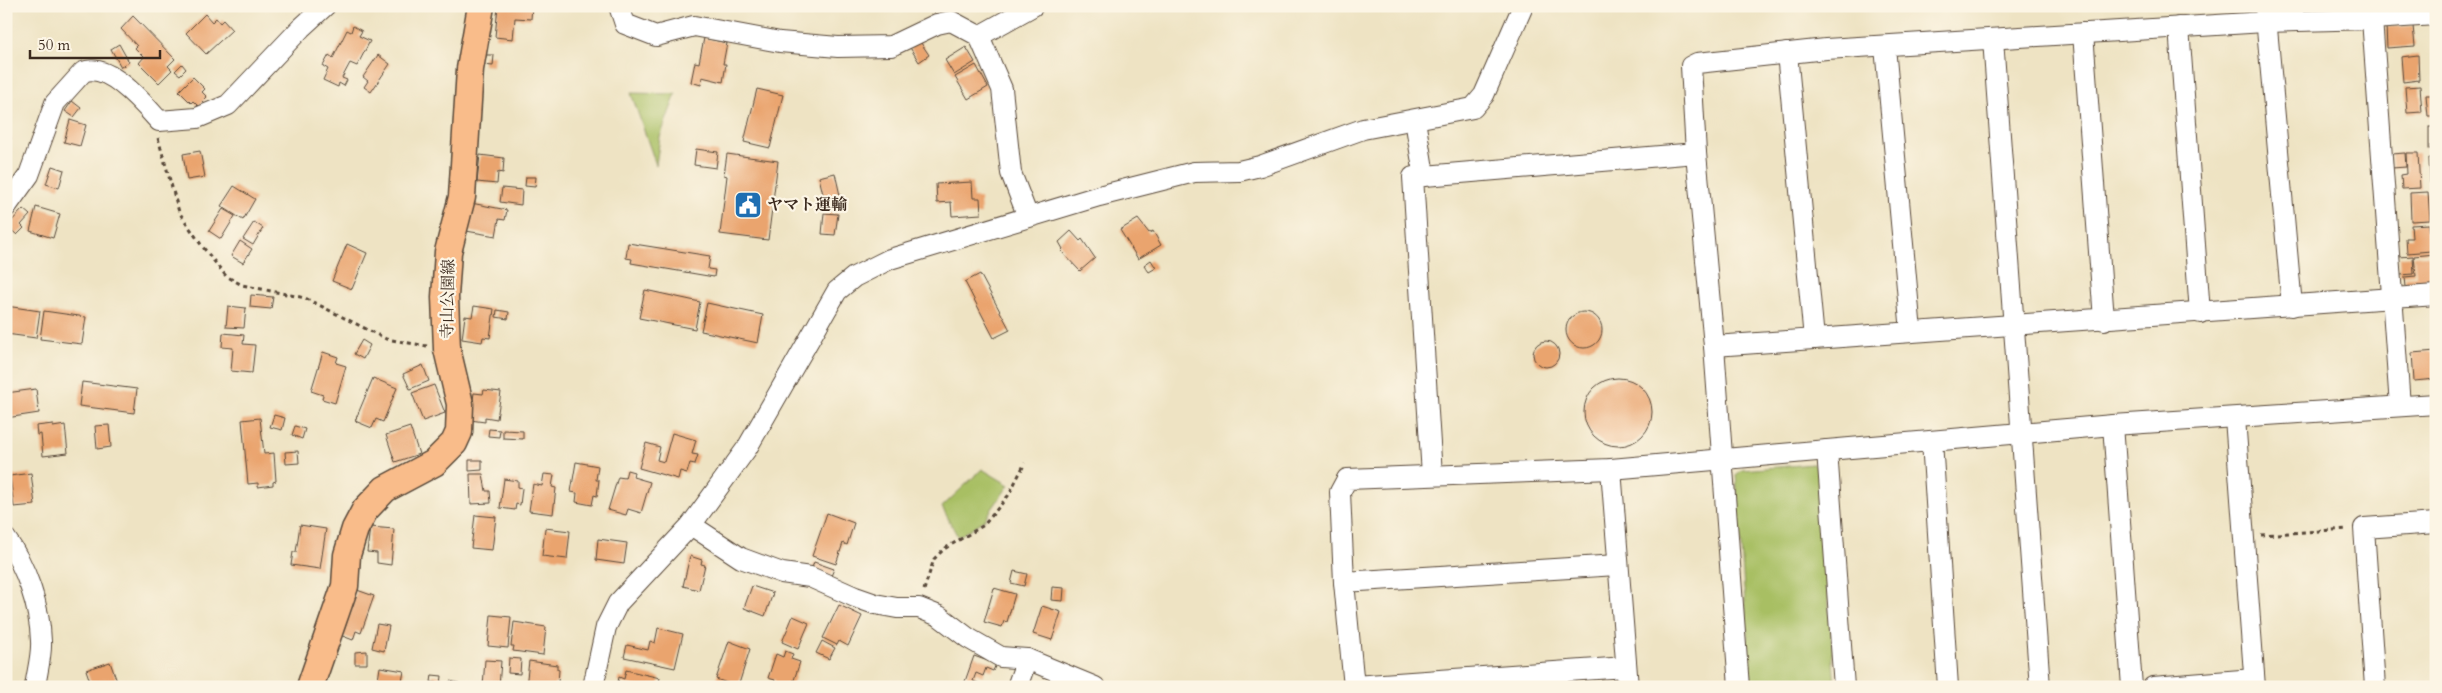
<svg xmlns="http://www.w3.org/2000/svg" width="2442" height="693" viewBox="0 0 2442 693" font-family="Cardo,'Noto Serif JP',serif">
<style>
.green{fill:#a8bf64;stroke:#727441}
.building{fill:#eaa46e}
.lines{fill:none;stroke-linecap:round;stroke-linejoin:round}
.minor-casing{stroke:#564637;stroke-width:22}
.major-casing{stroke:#564637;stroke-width:29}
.path{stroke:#564637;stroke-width:3;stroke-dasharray:4 4;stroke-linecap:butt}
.minor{stroke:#fff;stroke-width:20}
.major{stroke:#f9bc8a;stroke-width:26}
.labels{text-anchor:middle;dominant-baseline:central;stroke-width:4.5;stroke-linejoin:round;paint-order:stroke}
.poi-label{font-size:16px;font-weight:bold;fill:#3b2a1e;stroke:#fcf5e5;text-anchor:start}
.street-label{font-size:16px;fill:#3b2a1e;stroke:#fcf5e5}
</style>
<rect width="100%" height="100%" fill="#fcf5e5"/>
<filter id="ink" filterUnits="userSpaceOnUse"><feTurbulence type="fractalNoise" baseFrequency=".02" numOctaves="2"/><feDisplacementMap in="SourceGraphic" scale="10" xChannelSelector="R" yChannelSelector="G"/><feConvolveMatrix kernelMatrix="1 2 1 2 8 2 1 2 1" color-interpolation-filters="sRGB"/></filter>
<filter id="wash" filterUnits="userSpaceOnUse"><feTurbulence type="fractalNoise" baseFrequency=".0096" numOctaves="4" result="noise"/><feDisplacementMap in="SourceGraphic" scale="20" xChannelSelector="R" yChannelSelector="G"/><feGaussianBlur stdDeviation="1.12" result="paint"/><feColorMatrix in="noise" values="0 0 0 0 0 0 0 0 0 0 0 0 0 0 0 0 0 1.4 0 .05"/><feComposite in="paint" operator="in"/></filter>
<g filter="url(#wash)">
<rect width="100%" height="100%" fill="#eee3c3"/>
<g class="green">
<path d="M631 93 676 94 660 137 656 165Z"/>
<path d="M1813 464 1819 470 1835 687H1751L1736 475 1742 470Z"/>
<path d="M982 469 1009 485 984 520 958 537 942 507Z"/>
</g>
<g id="blocks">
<g class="building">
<path d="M498 6H532L531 19 515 18 513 39 495 37Z"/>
<path d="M205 14 212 22 216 18 220 23 223 20 232 30 206 54 186 33Z"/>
<path d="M133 16 175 59 168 66 172 70 159 83 139 63 144 57 135 48 137 46 121 29Z"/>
<path d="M353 26 362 31 359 36 370 41 357 66 350 63 342 78 347 80 344 86 339 83 338 87 323 80 328 69 323 66 329 55 333 58 347 30 351 32Z"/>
<path d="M2413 26 2415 46 2387 48 2386 27Z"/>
<path d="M704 38 727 43 723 64H726L723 82 702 77 701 85 691 82 695 62 699 63Z"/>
<path d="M919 40 929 55 919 62 909 46Z"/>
<path d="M119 44 129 62 121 67 111 49Z"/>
<path d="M966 47 975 62 954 75 945 60Z"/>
<path d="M378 55 390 64 371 92 364 87 368 81 363 77Z"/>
<path d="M484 55H494L493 66 483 65Z"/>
<path d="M2418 55 2419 80 2403 82 2401 57Z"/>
<path d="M182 64 186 69 180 75 175 71Z"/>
<path d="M976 65 988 87 968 99 955 77Z"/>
<path d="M193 77 205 89 202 92 207 97 198 106 193 101 191 103 179 91Z"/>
<path d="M2420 86 2422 112 2407 113 2405 87Z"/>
<path d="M757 89 783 95 770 148 744 142Z"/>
<path d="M2426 95H2436V116H2428Z"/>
<path d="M72 101 81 108 74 117 65 111Z"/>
<path d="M70 120 86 125 80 146 64 142Z"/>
<rect x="2429" y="127" width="7" height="22"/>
<path d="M6 135 11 138 6 147Z"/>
<path d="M696 149 718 152 716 168 694 165Z"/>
<path d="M200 151 205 177 187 180 183 154Z"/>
<path d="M2405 153 2406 167 2392 168 2391 154Z"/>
<path d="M2406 153H2418L2420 188 2402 189 2401 175 2407 174Z"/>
<path d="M727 154 778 161 768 240 720 234 727 176 724 175Z"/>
<path d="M480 155 504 158 503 173 498 172 497 184 477 182Z"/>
<path d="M2429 158H2436V182L2430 183Z"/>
<path d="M52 166 64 170 59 188 46 184Z"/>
<path d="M835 173 841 200 825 203 819 177Z"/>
<path d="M526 177H536L535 187 525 186Z"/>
<path d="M972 182 973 198H980L981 214 952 216 951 202 937 203 936 184Z"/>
<path d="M2433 185H2436V201H2434Z"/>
<path d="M234 186 255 199 243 220 221 206Z"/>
<path d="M502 188 522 190 521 205 500 202Z"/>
<path d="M2428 192 2430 220 2411 221 2410 193Z"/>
<path d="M471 203 507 210 505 220 499 219 496 236 466 231Z"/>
<path d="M36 207 60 214 53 238 30 231Z"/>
<path d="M23 209 30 215 21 225 24 228 17 235 7 226Z"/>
<path d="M223 209 235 216 221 239 209 231Z"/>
<path d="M824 213 838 214 835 235 822 234Z"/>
<path d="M1138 219 1149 233 1153 231 1161 245 1138 259 1120 230Z"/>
<path d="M254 222 263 228 253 245 243 239Z"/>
<path d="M2429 224 2431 251 2407 253 2406 238H2412L2411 225Z"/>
<path d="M1071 231 1080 241 1082 239 1095 258 1080 271 1061 251 1063 249 1059 242Z"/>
<path d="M240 241 252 249 243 263 231 256Z"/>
<path d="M628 243 710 256 708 269 715 270 714 277 631 263 632 259 626 258Z"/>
<path d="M347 244 367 253 352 289 332 281Z"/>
<path d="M2435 254 2436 285 2406 287 2405 277 2416 276 2414 256Z"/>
<path d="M2413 256 2414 274 2400 275 2399 257Z"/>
<path d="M1151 260 1156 268 1149 272 1144 265Z"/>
<path d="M980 274 1010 330 994 338 965 282Z"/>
<path d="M645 290 700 302 695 329 639 318Z"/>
<path d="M251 295 273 297 271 309 250 307Z"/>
<path d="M707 303 763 315 758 343 701 331Z"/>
<path d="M6 306 40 311 36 338 6 334Z"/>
<path d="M228 306 246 308 244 328 226 327Z"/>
<path d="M474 306 494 309 490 338 483 337 482 342 462 339 465 316 472 317Z"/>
<path d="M497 310 509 312 508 319 496 317Z"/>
<path d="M44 311 86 317 82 344 40 339Z"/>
<circle cx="1584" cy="330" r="18"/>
<path d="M223 333 244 335 243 344 255 345 252 373 231 371 233 348 222 347Z"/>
<path d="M362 340 370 345 363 359 354 354Z"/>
<circle cx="1546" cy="354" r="13"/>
<path d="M2436 351V379L2414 381 2412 353Z"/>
<path d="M323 352 338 357 336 363 346 366 335 403 322 399 323 395 311 391Z"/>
<path d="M423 365 429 381 410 389 403 374Z"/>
<path d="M373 378 397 388 383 422 376 419 372 428 355 421Z"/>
<circle cx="1618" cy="412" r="34"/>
<path d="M82 382 137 389 134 413 79 406Z"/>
<path d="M434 385 445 413 423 421 412 393Z"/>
<path d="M36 389 39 413 6 418V393Z"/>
<path d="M484 390 501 392 497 419 485 417V422L470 420 474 393 483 394Z"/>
<path d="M274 415 285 418 282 430 270 427Z"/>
<path d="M260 418 264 454 274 453 276 481 273 482V485L258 487V483L248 484 242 420Z"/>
<path d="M53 424V427L65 425 68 453 43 456 41 434 37 435 36 426Z"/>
<path d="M109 425 111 447 97 449 95 426Z"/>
<path d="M295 426 305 429 302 439 292 435Z"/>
<path d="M410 427 419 454 395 462 386 435Z"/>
<path d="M489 429 500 430 499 437 488 436Z"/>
<path d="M503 430 523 431V439L503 438Z"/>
<path d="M672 433 696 440 692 454 698 455 695 464 690 463 687 473 680 471 678 479 639 468 646 443 660 447 657 460 664 462Z"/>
<path d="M298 451 299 463 286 464 285 452Z"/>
<path d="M469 460H482V470L469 471Z"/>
<path d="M576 462 598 466 596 480H599L597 496 594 495 592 505 576 502 577 493 571 492Z"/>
<path d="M627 470 634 472 633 477 650 482 641 513 628 509 626 515 608 510 618 477 625 478Z"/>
<path d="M31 473 35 505 14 507 10 476Z"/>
<path d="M470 474H483L486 491H490L491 503 471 504Z"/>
<path d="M544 474 554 475 552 487 556 488 553 514 529 511 533 484 542 486Z"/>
<path d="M504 479 518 481V487L522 488 520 505 516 504 515 510 500 508Z"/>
<path d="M827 513 854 523 847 545 843 543 836 564 812 556Z"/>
<path d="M475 515 496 517 492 550 471 548Z"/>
<path d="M300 525 326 529 320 569 291 565 293 552H296Z"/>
<path d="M370 527 394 529 391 565 377 563V553L367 552Z"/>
<path d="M545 528 570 531 567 559 542 556Z"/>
<path d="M598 539 627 543 624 564 596 560Z"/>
<path d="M690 556 702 560 701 564 705 565 699 590 683 586Z"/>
<path d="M814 562 834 569 831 576 812 568Z"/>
<path d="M1014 571 1027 574 1024 586 1011 583Z"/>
<path d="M752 586 773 593 765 616 744 608Z"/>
<path d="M1052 587 1064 588 1063 601 1051 600Z"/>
<path d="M994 588 1015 594 1007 622 1004 621 1002 627 984 622Z"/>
<path d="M357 590 374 596 361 633 356 631 353 640 340 635Z"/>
<path d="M839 605 862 616 848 646 839 641 837 645 823 638Z"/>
<path d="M1042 606 1061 612 1052 640 1033 634Z"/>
<path d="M491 615 511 617 508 648 488 646Z"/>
<path d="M793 616 809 623 798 649 782 642Z"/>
<path d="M514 622 546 627 543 655 513 651 514 646H511Z"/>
<path d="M377 624 389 626 384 651 372 648Z"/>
<path d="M658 628 683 634 675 668 624 657 627 645 648 650 650 641 655 643Z"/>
<path d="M729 641 750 649 738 687 716 679Z"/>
<path d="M822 641 835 648 829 659 816 653Z"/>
<path d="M367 651V664H355V652Z"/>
<path d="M785 651 793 654 791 659 800 662 792 686 785 684 784 687H773L775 680 768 678 776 654 783 657Z"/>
<path d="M974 656 996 664 993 671 986 668 983 676 976 673 973 681 988 687H963Z"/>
<path d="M509 658 521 659 520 674 508 673Z"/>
<path d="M485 660 501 661 499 687 483 686Z"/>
<path d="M529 661 557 665V669L559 670 558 683H555L554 687H526Z"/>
<path d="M110 662 119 687H92L86 670Z"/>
<path d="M380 667 404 671 401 687H377Z"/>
<path d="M626 670 660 678 658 687H638L618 682 619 677 624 679Z"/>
<path d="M432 675 442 676 441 684 431 682Z"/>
<path d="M450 681 459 683 458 687H448Z"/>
</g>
</g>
</g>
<g filter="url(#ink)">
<use href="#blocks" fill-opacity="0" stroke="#564637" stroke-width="1"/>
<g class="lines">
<g class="minor-casing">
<g id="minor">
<path d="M619 6 625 24 656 36 694 26 780 42 838 47 891 46 937 24 951 21 979 36 1033 6"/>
<path d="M2265 6 2292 306"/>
<path d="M2372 19 2400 406"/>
<path d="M2179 27 2200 313"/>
<path d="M2083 33 2104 320"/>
<path d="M979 36 1002 89 1011 173 1028 217"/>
<path d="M1993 39 2040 687"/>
<path d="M1885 47 1911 332"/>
<path d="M1787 53 1814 339"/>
<path d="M1415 120 1424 175"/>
<path d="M6 207 29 175 55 103 83 72C108 61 144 104 159 121L197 118 228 105 301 28 325 6"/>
<path d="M1714 346 2436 295"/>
<path d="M2235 418 2255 687"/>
<path d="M2113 425 2132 687"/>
<path d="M1932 441 1948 687"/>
<path d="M1827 450 1844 687"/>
<path d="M1611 469 1628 687"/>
<path d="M1432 475 1413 177 1696 153"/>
<path d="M691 525 741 558 782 573 810 577 855 597 875 604 897 608H919L939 616 968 638 1001 657 1027 659 1095 687"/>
<path d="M6 539C26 566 40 607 41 641 42 655 37 672 35 687"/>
<path d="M1344 582 1617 565"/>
<path d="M1354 686 1626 667"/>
<path d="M593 687 606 627 618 603 691 525 747 448 837 291 854 277 890 259 1099 196 1194 172 1239 171 1260 166 1363 129 1473 108 1484 95 1523 6"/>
<path d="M1017 687 1027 659"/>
<path d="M1354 687 1344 582 1340 492 1347 479 1611 469 2113 425 2436 404"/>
<path d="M1739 687 1714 346 1696 153 1691 66 1697 63 1826 49 2265 22 2372 19 2436 15"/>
<path d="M2153 687 2254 679"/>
<path d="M2375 687 2364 528 2436 523"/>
</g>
</g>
<g class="major-casing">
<path id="major" d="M310 687 345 586 347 555 355 529 365 510 385 489 434 463 454 443 459 432 460 404 447 349 445 297 448 252 462 197 470 69 481 6"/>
</g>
<g class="path">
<path d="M158 138 179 212 202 246 226 276 242 285 305 298 386 339 427 346"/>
<path d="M2261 535 2348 529"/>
<path d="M924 590 934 559 944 549 984 525 1008 496 1025 463"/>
</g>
<use href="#minor" class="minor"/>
<use href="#major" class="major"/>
</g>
</g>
<defs>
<g id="civic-square" transform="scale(1.4375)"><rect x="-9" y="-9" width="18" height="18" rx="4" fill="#1f6fb2" stroke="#fcf5e5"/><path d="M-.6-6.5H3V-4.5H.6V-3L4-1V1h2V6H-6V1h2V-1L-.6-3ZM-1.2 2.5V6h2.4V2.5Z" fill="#fff"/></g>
</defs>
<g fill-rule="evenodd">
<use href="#civic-square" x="748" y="205"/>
</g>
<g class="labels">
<g class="poi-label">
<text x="767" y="205">ヤマト運輸</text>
</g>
<g class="street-label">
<text transform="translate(448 299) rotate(-89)">寺山公園線</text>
</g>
</g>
<rect width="2442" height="693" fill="none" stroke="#fcf5e5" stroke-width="25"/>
<path d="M30 50v8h130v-8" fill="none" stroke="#3b2a1e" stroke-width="2.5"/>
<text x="38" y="50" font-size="15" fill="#3b2a1e" stroke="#fcf5e5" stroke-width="4" paint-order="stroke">50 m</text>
</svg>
